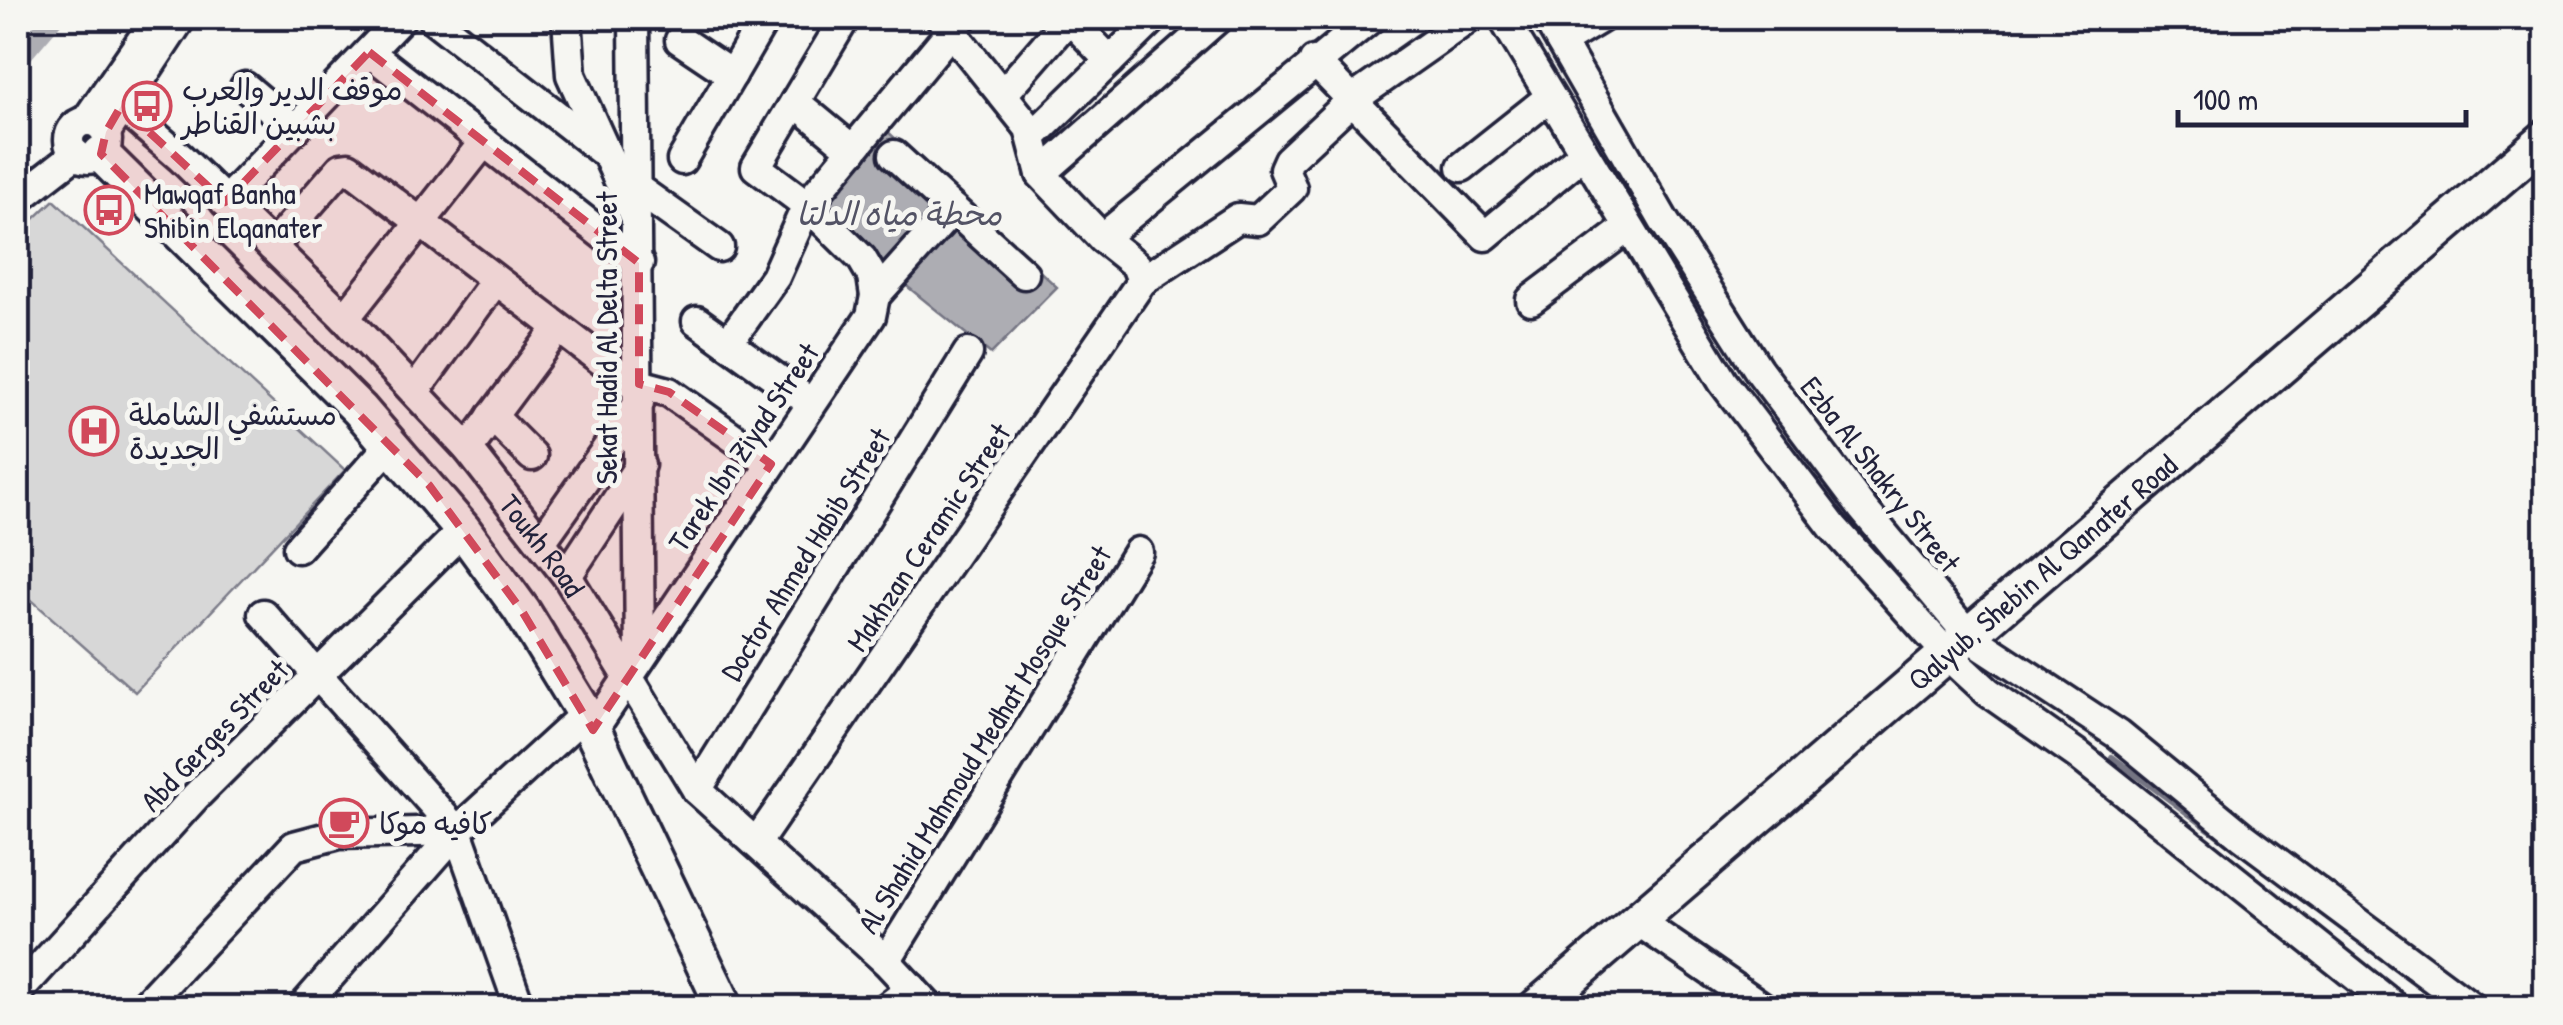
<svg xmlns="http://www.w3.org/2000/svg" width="2563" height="1025" viewBox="0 0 2563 1025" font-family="'Patrick Hand','Playpen Sans Arabic',sans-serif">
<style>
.green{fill:#d7d7d7;stroke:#7c7c89;stroke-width:2.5}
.water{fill:#adadb3;stroke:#757583;stroke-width:2.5}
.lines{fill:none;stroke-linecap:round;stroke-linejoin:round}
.stream{stroke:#757583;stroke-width:6}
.canal{stroke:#adadb3;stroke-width:20}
.minor-casing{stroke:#22223b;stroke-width:35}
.major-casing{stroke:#22223b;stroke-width:42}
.minor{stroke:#f6f6f2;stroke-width:28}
.major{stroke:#f6f6f2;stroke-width:35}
.marked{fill:#d1495b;fill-opacity:0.2;stroke:#d1495b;stroke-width:8;stroke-dasharray:20 12;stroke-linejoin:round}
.labels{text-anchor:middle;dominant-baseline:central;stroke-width:10;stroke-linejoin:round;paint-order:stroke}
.poi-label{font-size:30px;fill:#22223b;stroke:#f6f6f2;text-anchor:start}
.street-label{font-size:30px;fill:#22223b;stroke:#f6f6f2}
.water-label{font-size:32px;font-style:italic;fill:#535365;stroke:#f6f6f2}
</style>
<rect width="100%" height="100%" fill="#f6f6f2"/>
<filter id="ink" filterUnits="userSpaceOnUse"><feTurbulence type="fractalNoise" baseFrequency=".01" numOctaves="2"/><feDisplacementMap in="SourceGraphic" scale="20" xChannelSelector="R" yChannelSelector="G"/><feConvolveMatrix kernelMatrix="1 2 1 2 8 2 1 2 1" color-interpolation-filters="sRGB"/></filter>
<g filter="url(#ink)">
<path class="green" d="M54 200 345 470 135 692 18 588V234Z"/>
<path class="water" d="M886 130 1057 287 991 354 815 212Z"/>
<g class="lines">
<path class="stream" d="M2112 757 2352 935"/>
<path class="canal" d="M18 59 53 18"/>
<g class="minor-casing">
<g id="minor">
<path d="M432 18 601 150"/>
<path d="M567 18 571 75 634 214"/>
<path d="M634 18 640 659"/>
<path d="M1069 18 1110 61"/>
<path d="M1503 18 1723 382 1833 527 1949 656 1988 692 2078 755 2396 1008"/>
<path d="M1547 18 1664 221 1758 369 1863 509 1970 637 2119 735 2242 836 2473 1008"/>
<path d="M680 40 732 75"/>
<path d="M1561 42 1601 18"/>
<path d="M369 52 639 263"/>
<path d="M1314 61 1485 236 1583 154"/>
<path d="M245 87 295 129"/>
<path d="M1003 94 1069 18"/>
<path d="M795 102 853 150"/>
<path id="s1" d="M121 106 181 158 345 318 468 449 567 576 697 790 886 961 930 1008"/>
<path d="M86 121 157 18"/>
<circle cx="88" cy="140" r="19"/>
<path d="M106 132 181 18"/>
<path d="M1033 136 1154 18"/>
<path d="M894 155 1024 274"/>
<path d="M682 160 765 18"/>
<path d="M1462 167 1550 97"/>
<path d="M1041 174 1218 18"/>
<path d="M639 190 719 247"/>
<path d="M18 199 76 154"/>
<path d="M225 202 401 18"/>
<path d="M1102 238 1371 18"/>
<path d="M272 247 341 168 348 167 639 389"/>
<path d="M1142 281 1238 218 1258 220 1292 188 1284 169 1288 160 1352 100 1469 18"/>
<path d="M875 296 953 209"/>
<path d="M1531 300 1627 228"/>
<path d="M345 318 484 142"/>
<path d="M697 321 811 403"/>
<path d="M728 343 775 277 807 205 961 19"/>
<path d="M639 384 669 392 771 464"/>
<path d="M415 391 495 281"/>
<path d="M492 416 532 456"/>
<path d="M468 449 558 328"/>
<path d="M541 542 639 403"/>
<path d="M298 548 391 444"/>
<path d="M567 576 640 465"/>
<path d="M263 614 457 831 520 1008"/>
<path d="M593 730 871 316 875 296 872 276 862 259 807 205 756 167 845 18"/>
<path d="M697 790 968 353"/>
<path d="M757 842 1142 281 1136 265 1102 238 1041 174 1029 128 941 18"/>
<path d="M1638 921 1764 1008"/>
<path d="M886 961 1138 552"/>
<path d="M18 992 195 797 463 530"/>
<path d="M142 1008 294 846 339 834 457 831"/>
<path d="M302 1008 457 831 585 714"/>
<path d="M886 1008 912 988"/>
</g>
</g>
<g class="major-casing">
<g id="major">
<path d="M101 154 360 410 463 530 522 611 585 714 725 1008"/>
<path id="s2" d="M1536 1008 2546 138"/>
</g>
</g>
<use href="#minor" class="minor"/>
<use href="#major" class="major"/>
</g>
</g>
<path class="marked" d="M369 52 639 263V384L669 392 771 464 593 730 522 611 429 485 101 154 106 132 121 106 225 202Z"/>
<defs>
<g id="bus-ring" transform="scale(2.5)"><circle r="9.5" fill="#f6f6f2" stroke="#d1495b" stroke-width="1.5"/><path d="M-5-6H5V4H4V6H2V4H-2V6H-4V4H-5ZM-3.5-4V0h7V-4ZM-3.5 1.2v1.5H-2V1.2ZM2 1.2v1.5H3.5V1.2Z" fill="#d1495b"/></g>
<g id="hospital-ring" transform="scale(2.5)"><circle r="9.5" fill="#f6f6f2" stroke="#d1495b" stroke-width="1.5"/><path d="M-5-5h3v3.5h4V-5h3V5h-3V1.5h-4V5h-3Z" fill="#d1495b"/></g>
<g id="cafe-ring" transform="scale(2.5)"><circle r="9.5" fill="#f6f6f2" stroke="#d1495b" stroke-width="1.5"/><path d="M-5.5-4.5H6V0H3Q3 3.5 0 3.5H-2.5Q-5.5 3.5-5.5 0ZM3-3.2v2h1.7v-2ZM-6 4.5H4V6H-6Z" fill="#d1495b"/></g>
</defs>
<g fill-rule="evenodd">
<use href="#bus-ring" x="147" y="106"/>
<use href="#bus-ring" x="109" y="210"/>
<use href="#hospital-ring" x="94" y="431"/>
<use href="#cafe-ring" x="344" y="823"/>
</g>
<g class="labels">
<g class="poi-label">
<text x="182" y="89">موقف الدير والعرب<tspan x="182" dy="34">بشبين القناطر</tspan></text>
<text x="144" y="193">Mawqaf Banha<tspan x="144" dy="34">Shibin Elqanater</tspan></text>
<text x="129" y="414">مستشفي الشاملة<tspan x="129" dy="34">الجديدة</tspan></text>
<text x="379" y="823">كافيه موكا</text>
</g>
<g class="street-label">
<text transform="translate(606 338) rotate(-90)">Sekat Hadid Al Delta Street</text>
<text transform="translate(743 447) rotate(-56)">Tarek Ibn Ziyad Street</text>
<text transform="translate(1881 474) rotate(52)">Ezba Al Shakry Street</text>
<text transform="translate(928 537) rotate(-56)">Makhzan Ceramic Street</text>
<text stroke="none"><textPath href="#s1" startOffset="610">Toukh Road</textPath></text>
<text transform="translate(805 554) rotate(-58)">Doctor Ahmed Habib Street</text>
<text stroke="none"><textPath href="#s2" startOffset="668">Qalyub, Shebin Al Qanater Road</textPath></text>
<text transform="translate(214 735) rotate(-46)">Abd Gerges Street</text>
<text transform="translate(984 739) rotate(-58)">Al Shahid Mahmoud Medhat Mosque Street</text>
</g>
<g class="water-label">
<text x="899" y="213">محطة مياه الدلتا</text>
</g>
</g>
<rect width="2563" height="1025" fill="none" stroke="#f6f6f2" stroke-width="60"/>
<rect x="30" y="30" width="2503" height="965" fill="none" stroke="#22223b" stroke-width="4" filter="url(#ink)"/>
<path d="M2178 110v15h288v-15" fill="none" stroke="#22223b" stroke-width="5"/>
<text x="2193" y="110" font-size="30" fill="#22223b" stroke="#f6f6f2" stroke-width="8" paint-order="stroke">100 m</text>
</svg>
